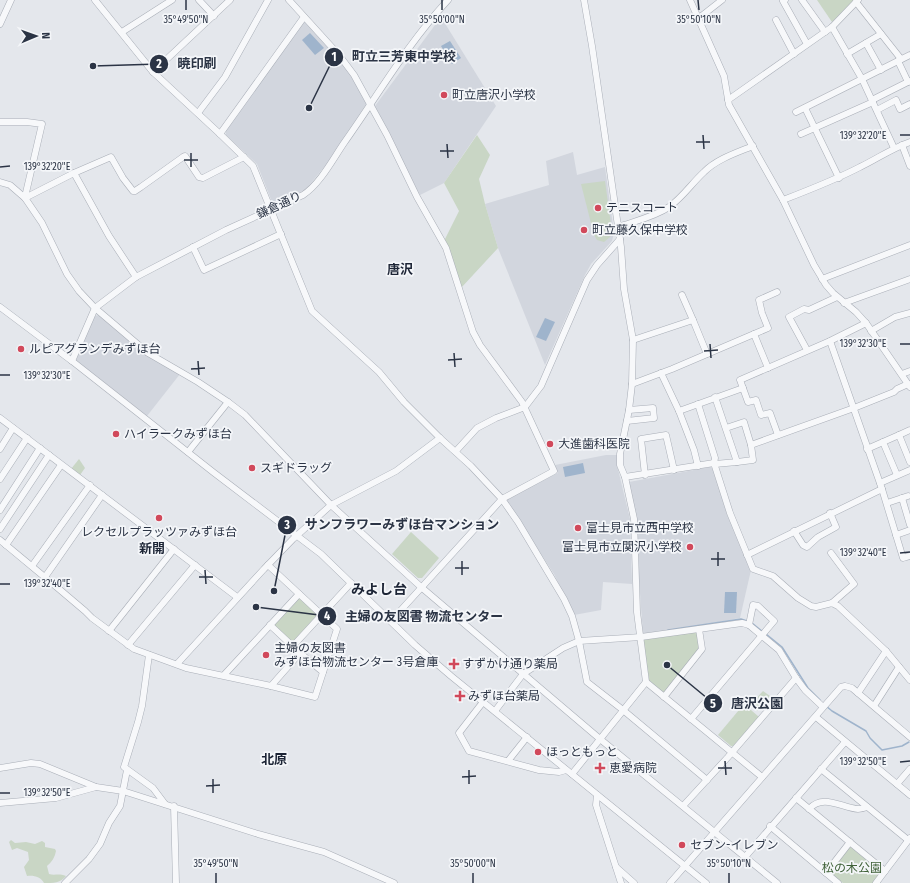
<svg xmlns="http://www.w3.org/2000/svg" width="910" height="883" viewBox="0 0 910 883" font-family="'Fira Sans Condensed','Noto Sans JP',sans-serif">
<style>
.built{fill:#d2d6de}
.green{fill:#c9d6c5}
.water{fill:#9fb4cc}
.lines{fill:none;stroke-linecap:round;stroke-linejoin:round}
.stream{stroke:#9fb4cc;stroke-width:1.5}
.minor-casing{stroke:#a9aeb7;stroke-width:7}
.minor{stroke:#f7f8fa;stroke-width:6}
.ticks{fill:none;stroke:#2b3445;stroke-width:1.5}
.poi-dot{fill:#d1495b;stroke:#f4f6f9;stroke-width:1.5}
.labels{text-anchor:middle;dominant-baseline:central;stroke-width:3.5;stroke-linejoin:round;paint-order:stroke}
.poi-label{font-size:12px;fill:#2b3445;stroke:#f4f6f9;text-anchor:start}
.street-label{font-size:12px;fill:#2b3445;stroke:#f4f6f9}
.park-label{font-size:12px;fill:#3f6138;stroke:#f4f6f9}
.neighbourhood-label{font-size:13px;font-weight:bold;fill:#1d2536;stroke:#f4f6f9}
.quarter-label{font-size:14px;font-weight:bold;fill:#1d2536;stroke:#f4f6f9}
.ticks-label{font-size:10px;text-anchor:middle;fill:#2b3445;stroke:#f4f6f9;stroke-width:3.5;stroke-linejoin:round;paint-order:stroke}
.leader{fill:none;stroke:#2b3445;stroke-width:1.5}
.callout-dot{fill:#2b3445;stroke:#f4f6f9;stroke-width:1.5}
.mark-label{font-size:12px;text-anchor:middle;font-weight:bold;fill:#fff}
.callout-label{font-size:13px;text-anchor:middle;font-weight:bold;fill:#2b3445;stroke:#f4f6f9;stroke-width:3.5;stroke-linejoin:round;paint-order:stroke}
</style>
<rect width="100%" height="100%" fill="#e4e7ec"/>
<g class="built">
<path d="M441 17 496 106 444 183 420 195 375 109V106Z"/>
<path d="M303 21H306L349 69 367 104 330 160 306 189 277 204 272 202 257 164 226 135V131Z"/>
<path d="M573 152 577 175 605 167 614 233 612 241 591 264 585 275 545 365 498 248 485 204 549 185 546 161Z"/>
<path d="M99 315 180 374 147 416 77 361 76 357 95 316Z"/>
<path d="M606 455H617V465L630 519 632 584 603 582 601 610 574 615 554 574 507 501 508 498 558 473 555 465Z"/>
<path d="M710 467 713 468 727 514 751 570 740 618 645 635 643 634 639 580 637 519 629 482Z"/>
</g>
<g class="green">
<path d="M817 0H855L832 22Z"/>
<path d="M477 135 490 155 479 179 485 204 498 248 461 288 444 241 459 211 444 183Z"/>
<path d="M605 181 612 232 610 237 604 242 597 240 594 235 581 184Z"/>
<path d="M79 459 85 468 80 475 71 469Z"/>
<path d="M411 532 439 558 422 578H418L392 554Z"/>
<path d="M298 599H301L317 613 316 616 294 641 291 642 275 627V624Z"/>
<path d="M697 631 699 649 665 692 662 693 649 680 643 640 645 638Z"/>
<path d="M763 691 770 696 757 711 750 705Z"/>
<path d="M744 704 759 717 733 746H731L718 735Z"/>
<path d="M11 840 15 843 26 842 35 844 42 841 45 843V847L55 849 56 851C55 857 52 862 47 866L49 874C55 876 58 873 66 876 61 883 53 883 44 883 41 877 34 875 27 876L24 867 29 860 28 852 17 848 12 850 9 842Z"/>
<path d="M849 847H851L880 870 881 873 873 883H843L830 873V871Z"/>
</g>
<g class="water">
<path d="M310 33 324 48 315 55 302 40Z"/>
<path d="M450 41 461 58 452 64 441 46Z"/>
<path d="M545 318 555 322 546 341 536 337Z"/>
<path d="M583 463 585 473 565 477 563 467Z"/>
<path d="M725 592H737L736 613H724Z"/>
</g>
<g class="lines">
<g class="stream">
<path d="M752 623 763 632"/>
<path d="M668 630 741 619 747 621"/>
<path d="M766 634 782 647 808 688 820 700"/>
<path d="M826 706 832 711 866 731 870 738 882 750 902 746 909 742"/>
</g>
<g class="minor-casing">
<g id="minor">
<path d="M95 0 153 72 220 134 253 166 312 311 379 372 404 402 440 438 471 466 502 499 518 522 564 599 572 616 579 641 587 682 623 710 707 780"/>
<path d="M199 0 214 16"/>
<path d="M289 0 339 55 354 75 387 135 417 197 446 248 473 332 480 345 522 402 554 471 502 499 391 621"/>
<path d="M584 0 592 46 621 247 624 289 633 340 632 384 629 410 620 454V465L625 477 634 519 637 612 646 682 762 777"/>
<path d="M690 0 724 76 729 105 783 200 814 265 826 285 833 293 856 312 866 323 910 387"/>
<path d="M785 0 783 1 807 44"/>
<path d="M802 0 825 32"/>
<path d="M856 2 901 59"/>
<path d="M699 18 722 0"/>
<path d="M776 20 794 54"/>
<path d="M0 24 11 0"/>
<path d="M832 27 862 79 894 148"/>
<path d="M122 32 172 0"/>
<path d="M866 43 881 70"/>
<path d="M847 54 881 34"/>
<path d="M898 61 908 82"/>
<path d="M153 72 230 0"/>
<path d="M728 100 832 27 858 0"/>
<path d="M872 100 910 81"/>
<path d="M805 108 839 178"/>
<path d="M877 110 896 100 900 109 910 104"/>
<path d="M796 112 910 55"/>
<path d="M198 113 225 77 268 0"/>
<path d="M0 122H27L42 124 25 197"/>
<path d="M220 134 304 17"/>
<path d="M801 134 873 102"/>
<path d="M902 145 910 166"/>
<path d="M74 173 109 236 136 277"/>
<path d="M0 182 10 185 25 198 42 223 67 274 79 291 95 308 148 353 198 382 228 402 245 415 332 506 421 587 600 739 777 883"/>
<path d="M25 198 74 173 111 157 123 178 133 191H135L141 187 183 157 185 156 199 177 203 178 244 157"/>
<path d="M783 200C809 190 835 180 860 167 877 159 892 148 910 142"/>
<path d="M618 227C635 221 654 217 669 207 683 197 692 183 704 172 717 159 736 153 753 146"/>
<path d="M193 247 204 270 281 234"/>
<path d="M822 279 910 245"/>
<path d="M682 295 693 320"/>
<path d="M844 303 910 279"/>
<path d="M0 307 72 361 213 472 321 554 415 645 451 676 706 883"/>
<path d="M871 331 895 317 910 313"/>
<path d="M754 334 768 328 762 313 759 300 777 292"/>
<path d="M633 340 693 320 707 354"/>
<path d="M830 341 882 489 903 558 910 556"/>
<path d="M807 350 789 317 804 309 809 310 837 297"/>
<path d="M72 361 95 308 136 277 226 230 303 195C320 184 333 159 344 143 378 95 408 43 448 0"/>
<path d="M661 373 679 411"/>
<path d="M902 374 910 371"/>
<path d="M632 384 672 369 754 334 768 368"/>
<path d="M698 404 715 458 714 463"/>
<path d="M0 418 237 597"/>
<path d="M627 421 654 418 653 408 629 410"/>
<path d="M726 428 744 422 751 445 753 460 737 462"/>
<path d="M778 435 770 413 761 415 756 400 748 402 740 380 830 341 866 323"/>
<path d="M899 435 910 430"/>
<path d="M751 445 854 408 894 392 897 389 908 384"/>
<path d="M0 449 13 428"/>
<path d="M867 449 883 442"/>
<path d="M456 451 477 428 496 418 525 407 541 386 587 280 597 265 620 239"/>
<path d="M188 452 228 402"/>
<path d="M715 464 737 462 715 397"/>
<path d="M698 466 694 450 679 411 743 388"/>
<path d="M645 475 641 439 666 435 674 470"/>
<path d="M897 475 883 442 899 435 910 462"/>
<path d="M625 477 714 463 730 513 753 569 773 576 798 598 811 606 816 607 832 603 838 606 886 651 910 680"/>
<path d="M0 479 27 438"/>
<path d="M880 483 910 470"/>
<path d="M902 498 910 525"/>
<path d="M887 503 908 496"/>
<path d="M0 510 40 448"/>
<path d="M0 529 49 455"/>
<path d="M794 531 803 545 807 547 818 537 836 527 830 513"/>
<path d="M896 535 910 530"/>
<path d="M0 540 59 589 85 611 92 618 134 649 186 668 271 686 315 697 337 629 268 565"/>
<path d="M6 545 61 465"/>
<path d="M831 553 854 584 832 603"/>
<path d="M747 555 882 489"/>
<path d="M32 566 90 485"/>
<path d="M45 577 102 495"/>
<path d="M270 625 300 653 323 672"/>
<path d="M109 631 174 549"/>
<path d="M128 645 195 565"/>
<path d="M293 646 351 583"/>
<path d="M149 655 142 706 138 722 124 767 153 788 165 804"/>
<path d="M177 664 264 569 293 539 331 505 396 471 440 438"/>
<path d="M224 675 299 594"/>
<path d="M271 686 300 653"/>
<path d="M858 693 886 651"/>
<path d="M664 697 702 649 699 629"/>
<path d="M483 702 459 733 469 751 539 770 559 772 566 770"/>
<path d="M874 706 899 667"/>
<path d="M495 711 523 674 563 648 579 641 641 637 742 623 749 625 779 650 796 678 805 690 823 707"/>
<path d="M816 717 910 795"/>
<path d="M691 719 774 621 758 606 753 605 749 625"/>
<path d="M508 761 527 737"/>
<path d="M0 768 31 763 40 764 96 787 123 791 258 834 324 852 394 883"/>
<path d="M821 769 908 840"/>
<path d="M572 774 646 682"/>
<path d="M897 784 910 769"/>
<path d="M597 795 596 805 621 883"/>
<path d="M796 798 885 871"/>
<path d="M0 803 56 798 96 787"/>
<path d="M174 806 176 883"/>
<path d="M683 806 728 757 796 678"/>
<path d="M809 809C823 793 842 808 858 809 861 809 864 808 867 807"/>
<path d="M770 826 838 883"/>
<path d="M745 857 845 742"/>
<path d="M616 867 634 883"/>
<path d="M826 873 850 842"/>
<path d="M65 883 89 859 100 844 109 823 120 806 127 770"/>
<path d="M670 883 841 687 845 686 852 688 910 737"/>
<path d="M876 883 910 838"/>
</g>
</g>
<use href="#minor" class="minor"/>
</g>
<path class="ticks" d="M186 0V10M442 0V10M698 0 699 10M703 135 704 149M900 135H910M696 142H710M447 144 448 158M440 151H454M191 153V167M184 160H198M0 167 10 166M710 344 711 358M900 344H910M704 351 718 350M454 353 455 367M448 360 462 359M198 361 199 375M191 369 205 368M0 375H10M718 552V566M900 553 910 552M711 559H725M462 561V575M455 568H469M205 570 206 584M199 577H213M0 584H10M725 761 726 775M900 762 910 761M718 768H732M469 770V784M462 777 476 776M213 779V793M206 786 220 785M0 793H10M216 873V883M473 873V883M729 873V883"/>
<g class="poi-dot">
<circle cx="444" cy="95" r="4"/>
<circle cx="598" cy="208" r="4"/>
<circle cx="584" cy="230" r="4"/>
<circle cx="21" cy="349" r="4"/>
<circle cx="116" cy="434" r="4"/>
<circle cx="550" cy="444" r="4"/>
<circle cx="252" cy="468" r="4"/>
<circle cx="159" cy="518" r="4"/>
<circle cx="578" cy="528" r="4"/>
<circle cx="690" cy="547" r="4"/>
<circle cx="266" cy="655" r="4"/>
<path d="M452 658h4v4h4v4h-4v4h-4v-4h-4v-4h4z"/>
<path d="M458 690h4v4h4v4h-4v4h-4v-4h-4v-4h4z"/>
<circle cx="538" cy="752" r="4"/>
<path d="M598 762h4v4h4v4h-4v4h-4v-4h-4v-4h4z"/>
<circle cx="682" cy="845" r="4"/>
</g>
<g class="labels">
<g class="poi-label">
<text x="452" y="95">町立唐沢小学校</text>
<text x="606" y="208">テニスコート</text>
<text x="592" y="230">町立藤久保中学校</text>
<text x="29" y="349">ルピアグランデみずほ台</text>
<text x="124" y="434">ハイラークみずほ台</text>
<text x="558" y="444">大進歯科医院</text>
<text x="260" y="468">スギドラッグ</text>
<text x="586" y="528">富士見市立西中学校</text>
<text x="159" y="532" text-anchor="middle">レクセルプラッツァみずほ台</text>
<text x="682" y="547" text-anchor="end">富士見市立関沢小学校</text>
<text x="274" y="648">主婦の友図書<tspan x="274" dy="14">みずほ台物流センター 3号倉庫</tspan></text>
<text x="462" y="664">すずかけ通り薬局</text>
<text x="468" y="696">みずほ台薬局</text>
<text x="546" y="752">ほっともっと</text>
<text x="609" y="768">恵愛病院</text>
<text x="690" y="845">セブン-イレブン</text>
</g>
<g class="street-label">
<text transform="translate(279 205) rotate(-25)">鎌倉通り</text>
</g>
<g class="park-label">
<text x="852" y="868">松の木公園</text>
</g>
<g class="neighbourhood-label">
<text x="400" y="269">唐沢</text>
<text x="152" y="548">新開</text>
<text x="274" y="759">北原</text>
</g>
<g class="quarter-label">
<text x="379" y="589">みよし台</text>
</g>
</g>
<g class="ticks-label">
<text x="186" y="23">35°49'50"N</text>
<text x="442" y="23">35°50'00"N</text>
<text x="699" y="23">35°50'10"N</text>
<text x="863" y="139">139°32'20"E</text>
<text x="47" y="170">139°32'20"E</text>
<text x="863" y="347">139°32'30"E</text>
<text x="47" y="379">139°32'30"E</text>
<text x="863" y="556">139°32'40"E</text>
<text x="47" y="587">139°32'40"E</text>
<text x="863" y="765">139°32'50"E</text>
<text x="47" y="796">139°32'50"E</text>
<text x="216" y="867">35°49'50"N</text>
<text x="473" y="867">35°50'00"N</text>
<text x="729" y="867">35°50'10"N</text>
</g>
<path class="leader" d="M309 108L334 57M93 66L159 64M274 591L287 525M256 607L327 616M667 665L713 703"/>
<g class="callout-dot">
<circle cx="309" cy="108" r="4"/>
<circle cx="93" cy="66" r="4"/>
<circle cx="274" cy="591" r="4"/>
<circle cx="256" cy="607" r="4"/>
<circle cx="667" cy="665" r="4"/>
<circle cx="334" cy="57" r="10"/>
<circle cx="159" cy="64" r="10"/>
<circle cx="287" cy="525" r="10"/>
<circle cx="327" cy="616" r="10"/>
<circle cx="713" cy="703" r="10"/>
</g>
<g class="mark-label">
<text x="334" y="61">1</text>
<text x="159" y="68">2</text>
<text x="287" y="529">3</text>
<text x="327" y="620">4</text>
<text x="713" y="708">5</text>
</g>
<g class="callout-label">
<text x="404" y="61">町立三芳東中学校</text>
<text x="197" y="68">暁印刷</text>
<text x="402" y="529">サンフラワーみずほ台マンション</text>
<text x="424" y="621">主婦の友図書 物流センター</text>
<text x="757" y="708">唐沢公園</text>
</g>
<g transform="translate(36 36) rotate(88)" stroke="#f4f6f9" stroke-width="3" paint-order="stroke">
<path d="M0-3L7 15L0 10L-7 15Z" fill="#2b3445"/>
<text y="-6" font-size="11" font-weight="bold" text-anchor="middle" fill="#2b3445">N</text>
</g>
</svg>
